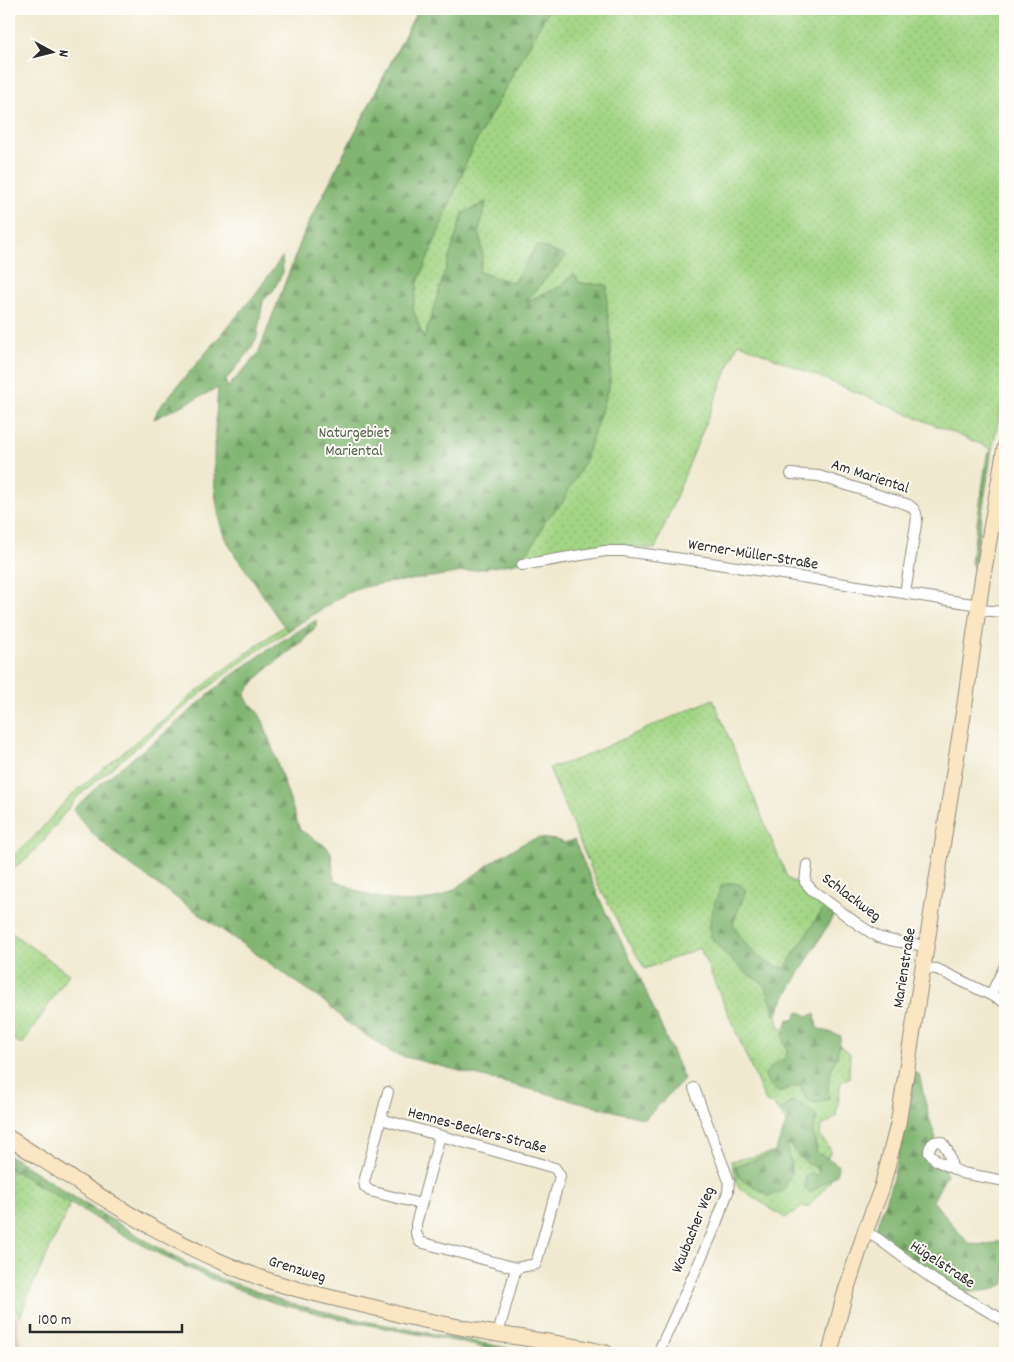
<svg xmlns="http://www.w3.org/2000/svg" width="1014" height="1362" viewBox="0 0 1014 1362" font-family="Dekko,sans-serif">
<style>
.industrial{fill:#d2bfbf}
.grass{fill:url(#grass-dots);stroke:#668058}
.forest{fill:url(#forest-firs);stroke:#56704e}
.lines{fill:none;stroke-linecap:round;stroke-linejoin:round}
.street-casing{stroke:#8e8a7d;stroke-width:12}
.secondary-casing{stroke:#8e8a7d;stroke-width:17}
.street{stroke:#fff;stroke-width:10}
.secondary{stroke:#fbe6c3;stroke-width:15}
.labels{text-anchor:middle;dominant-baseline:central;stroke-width:4;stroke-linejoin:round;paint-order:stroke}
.park-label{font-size:16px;fill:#4f5e46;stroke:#fdfcf7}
.street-label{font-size:16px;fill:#2b2b2b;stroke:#fdfcf7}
</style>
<defs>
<pattern id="grass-dots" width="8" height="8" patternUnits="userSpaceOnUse" patternTransform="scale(1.25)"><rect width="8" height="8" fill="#a2d584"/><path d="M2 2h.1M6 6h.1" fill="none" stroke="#8cb772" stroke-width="1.8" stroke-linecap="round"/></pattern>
<pattern id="forest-firs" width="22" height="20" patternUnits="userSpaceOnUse" patternTransform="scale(1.25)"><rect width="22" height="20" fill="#81b672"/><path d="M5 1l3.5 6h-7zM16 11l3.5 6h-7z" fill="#6a945e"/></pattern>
</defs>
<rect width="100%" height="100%" fill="#fdfcf7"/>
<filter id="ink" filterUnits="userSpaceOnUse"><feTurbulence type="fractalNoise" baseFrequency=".02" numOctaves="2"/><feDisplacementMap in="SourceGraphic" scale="10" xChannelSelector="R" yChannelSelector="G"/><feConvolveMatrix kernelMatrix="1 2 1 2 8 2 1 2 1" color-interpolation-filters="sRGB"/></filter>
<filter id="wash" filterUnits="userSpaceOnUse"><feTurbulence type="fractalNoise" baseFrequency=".0096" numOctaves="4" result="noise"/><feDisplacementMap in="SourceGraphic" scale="20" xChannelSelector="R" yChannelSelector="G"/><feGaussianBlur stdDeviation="1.12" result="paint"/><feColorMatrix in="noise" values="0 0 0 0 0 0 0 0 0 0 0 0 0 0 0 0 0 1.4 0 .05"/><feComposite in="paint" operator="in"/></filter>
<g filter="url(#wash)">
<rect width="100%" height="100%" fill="#f0e9cf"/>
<path class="industrial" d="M9 1303 17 1316 19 1339 27 1353H9Z"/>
<g class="grass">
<path d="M418 9H1005V390L992 449 738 343 655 549 621 546 588 550 521 562 227 388 258 354 306 228Z"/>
<path d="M284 626 288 631 254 653 205 690 77 797 41 844 29 856 9 872V860L33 838 70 796 223 670Z"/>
<path d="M713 699 787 877 791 881 797 882 835 913 787 992 777 1014 779 1026 799 1039 835 1042 850 1053 849 1078 841 1082 836 1117 821 1127 820 1136 829 1147 830 1153 824 1162 828 1169 830 1182 807 1208 804 1206 785 1218 738 1187 731 1161 781 1151 789 1127 773 1104 766 1102 700 948 645 969 626 937 597 883 549 768 578 759Z"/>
<path d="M9 931 69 974 22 1045 9 1037Z"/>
<path d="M9 1155 74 1197 30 1291 20 1317 9 1300Z"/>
</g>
<g class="forest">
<path d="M419 9H549L472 149 417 285 413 309 424 339 463 213 486 202 479 231 483 255 479 272 514 283 537 245 566 256 525 302 561 286 574 274 580 283 607 285V307L611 343 610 382 597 424 584 463 562 503 546 520 535 541 521 562C489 568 457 573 425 578 399 582 368 583 345 594L288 631C276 617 266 600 256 584 245 568 232 554 225 536 208 492 215 434 218 388L154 419 158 409 253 297 282 257 283 272 273 291 263 301 257 337 249 352 226 380 227 388 258 354 306 228Z"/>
<path d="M992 449 974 565 975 569 971 563 987 456Z"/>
<path d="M316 620V627C310 633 305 639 299 644 280 660 257 673 245 695L248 702 256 709 263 721 300 830 327 847 331 852 334 879 360 892 372 896 402 902 422 901 442 896 458 887 499 857 528 841 539 838 556 840 564 843 574 840 604 909 637 971 684 1079 645 1119 394 1054 346 1022 326 1003 117 856 92 833 73 810 102 782 161 736 228 678 272 647Z"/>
<path d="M729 883 739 884 746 890 733 924C741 940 756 958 773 965 776 967 781 967 785 968L824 907 835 913 774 1016C772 1005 770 992 762 983 759 980 753 978 749 975 741 969 714 945 711 936 706 924 717 898 721 886Z"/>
<path d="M798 1012 803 1013 808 1016 815 1014 817 1028 841 1036 837 1056 831 1069 828 1087 829 1099 817 1103 807 1100 802 1091 801 1084 797 1086 778 1092 768 1083 765 1074 772 1066 785 1058 787 1052 783 1036 788 1019 794 1020Z"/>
<path d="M914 1073 919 1074 929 1118 936 1138 928 1160 934 1164 943 1166 947 1174 933 1201 969 1244 989 1245 1005 1239V1284L991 1290 965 1293 915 1260 878 1232 876 1228 892 1182 910 1103Z"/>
<path d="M792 1101C803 1105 810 1108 817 1118L813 1130 817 1153 828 1158 838 1165 837 1174 810 1193 805 1189V1177L811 1174 818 1176V1169C806 1163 797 1156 791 1145H787C787 1153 792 1162 791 1171 791 1178 786 1185 783 1191L769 1196 739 1177 734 1166 774 1154 788 1119 780 1111Z"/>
<path d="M9 1155 74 1197 172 1256 214 1276 250 1289 292 1304 365 1321 534 1353H507L459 1342 348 1321 275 1303 209 1278 167 1258 122 1234 9 1168Z"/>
</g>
</g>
<g filter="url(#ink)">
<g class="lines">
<g class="street-casing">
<g id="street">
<path d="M791 474 819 476 909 505C914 509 916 511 917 518L905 593"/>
<path d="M522 565 605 551H623L705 562 979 605"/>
<path d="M978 610 1005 612"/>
<path d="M807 865 805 882 812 890 859 925 878 937 894 941 926 946"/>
<path d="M923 968 937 969 1005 1002"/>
<path d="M991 994 1005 966"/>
<path d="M388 1092 364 1182 365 1187 370 1191 421 1204"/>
<path d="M381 1119 555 1168 560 1176 536 1264 516 1268 420 1242 416 1233V1224L440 1136"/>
<path d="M952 1168 937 1161 929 1153C928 1145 937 1136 944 1145 948 1150 951 1161 952 1168L962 1173 1005 1181"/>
<path d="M865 1232 877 1238 934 1280 1005 1321"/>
<path d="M498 1334 516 1268"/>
<path d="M658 1353 712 1234 728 1192 729 1181 694 1088"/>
</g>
</g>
<g class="secondary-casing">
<g id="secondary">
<path d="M9 1138C92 1191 175 1249 270 1281 306 1293 343 1300 380 1309 389 1311 399 1315 409 1317 438 1323 468 1329 498 1334 534 1340 570 1344 606 1353"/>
<path d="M830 1353 844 1297 865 1232 882 1187 898 1124 965 703 982 581 1005 447"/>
</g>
</g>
<use href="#street" class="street"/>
<use href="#secondary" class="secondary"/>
</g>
</g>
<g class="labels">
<g class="park-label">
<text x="354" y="433">Naturgebiet<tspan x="354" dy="18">Mariental</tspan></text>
</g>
<g class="street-label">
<text transform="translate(870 477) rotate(18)">Am Mariental</text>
<text transform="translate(753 555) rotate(9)">Werner-Müller-Straße</text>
<text transform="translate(851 898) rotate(37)">Schlackweg</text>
<text transform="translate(905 968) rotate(-81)">Marienstraße</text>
<text transform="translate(477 1131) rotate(15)">Hennes-Beckers-Straße</text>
<text transform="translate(694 1230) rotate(-68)">Waubacher Weg</text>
<text transform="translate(942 1265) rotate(33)">Hügelstraße</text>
<text transform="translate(297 1270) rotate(17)">Grenzweg</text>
</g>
</g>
<rect width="1014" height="1362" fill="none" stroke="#fdfcf7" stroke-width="30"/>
<g transform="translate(52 52) rotate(97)" stroke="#fdfcf7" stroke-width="4" paint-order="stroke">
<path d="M0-4L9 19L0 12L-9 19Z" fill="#2b2b2b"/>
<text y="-8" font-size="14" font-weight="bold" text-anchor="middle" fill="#2b2b2b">N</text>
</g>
<path d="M30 1324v8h152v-8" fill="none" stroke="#2b2b2b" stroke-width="2.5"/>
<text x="38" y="1324" font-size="15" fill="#2b2b2b" stroke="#fdfcf7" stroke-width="4" paint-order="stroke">100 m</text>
</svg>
